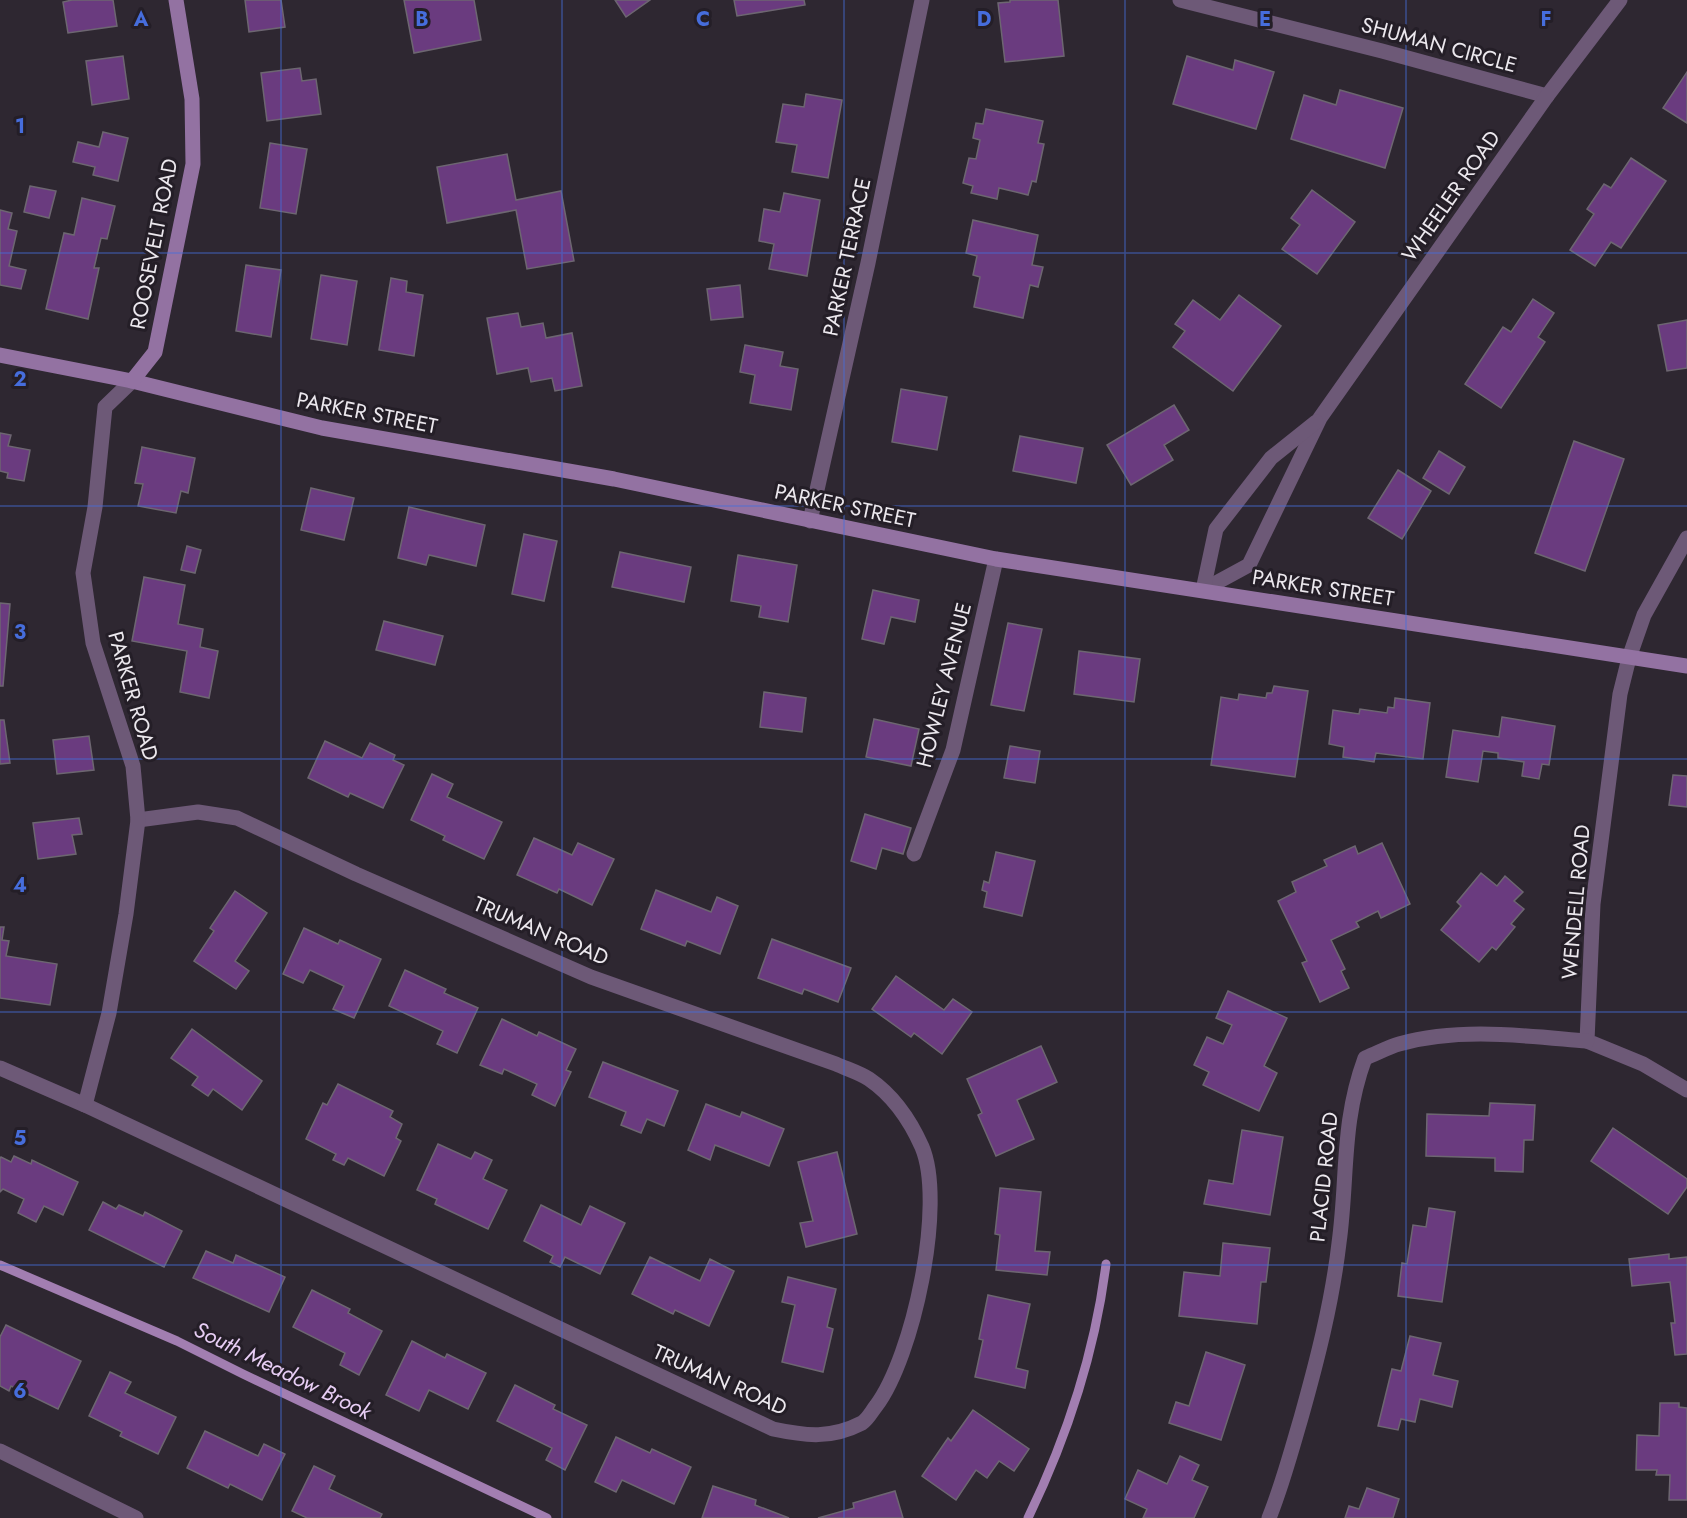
<svg xmlns="http://www.w3.org/2000/svg" width="1687" height="1518" viewBox="0 0 1687 1518" font-family="Jost,sans-serif">
<style>
.lines{fill:none;stroke-linecap:round;stroke-linejoin:round}
.stream{stroke:#a27eb1;stroke-width:9}
.building{fill:#6a3b7f;stroke:#6d6671;stroke-width:1.5}
.street{stroke:#6d5977;stroke-width:15}
.secondary{stroke:#9372a2;stroke-width:15}
.grid{fill:none;stroke:#466ddc;stroke-width:1.5;stroke-opacity:0.55}
.labels{text-anchor:middle;dominant-baseline:central;stroke-width:6;stroke-linejoin:round;paint-order:stroke}
.street-label{font-size:21px;fill:#ece8ee;stroke:#241e27}
.water-label{font-size:22px;font-style:italic;fill:#e8cef5;stroke:#241e27}
.grid-label{font-size:20px;text-anchor:middle;font-weight:bold;fill:#466ddc;stroke:#241e27;stroke-width:6;stroke-linejoin:round;paint-order:stroke}
</style>
<rect width="100%" height="100%" fill="#2e2731"/>
<g class="lines">
<g class="stream">
<path d="M0 1265 177 1341 243 1374 547 1518"/>
<path d="M1028 1518C1067 1437 1095 1353 1106 1264"/>
</g>
</g>
<g class="building">
<path d="M113 0 117 26 68 33 63 2 72 0Z"/>
<path d="M245 0H281L285 27 249 32Z"/>
<path d="M404 0H474L481 40 414 53Z"/>
<path d="M615 0H650L626 17Z"/>
<path d="M734 0H804L805 5 737 16Z"/>
<path d="M1010 0H1058L1064 56 1005 62 998 3 1010 2Z"/>
<path d="M123 56 129 99 92 105 86 61Z"/>
<path d="M1187 56 1233 70 1235 60 1274 72 1256 129 1173 104Z"/>
<path d="M300 68 302 81 316 79 321 114 267 121 261 73Z"/>
<path d="M1687 72V123L1663 108Z"/>
<path d="M1340 90 1403 108 1385 168 1291 139 1304 95 1336 105Z"/>
<path d="M806 94 842 100 828 178 792 172 797 145 776 142 783 104 804 107Z"/>
<path d="M986 109 1043 121 1038 143 1044 144 1036 182 1032 181 1028 195 999 188 997 199 971 193 973 186 963 183 969 158 976 159 980 140 973 138 976 123 983 124Z"/>
<path d="M103 132 128 138 118 181 93 175 95 167 73 162 78 142 99 147Z"/>
<path d="M270 143 307 149 296 214 260 208Z"/>
<path d="M507 154 516 200 561 191 574 261 527 269 516 210 447 223 437 167Z"/>
<path d="M1631 158 1666 181 1621 248 1611 242 1595 266 1570 250 1594 214 1587 209 1604 184 1611 188Z"/>
<path d="M30 186 56 191 49 218 24 212Z"/>
<path d="M1312 190 1355 222 1317 274 1282 249 1300 225 1291 218Z"/>
<path d="M784 193 820 200 807 276 769 269 774 244 759 241 764 209 780 212Z"/>
<path d="M82 198 115 206 107 239 101 238 94 268H99L88 319 46 309 64 233 74 235Z"/>
<path d="M0 210 12 213 8 229 17 231 9 266 26 270 21 289 0 285Z"/>
<path d="M973 220 1038 235 1032 265 1043 267 1038 287 1030 285 1023 318 974 307 980 277 973 275 977 256 966 253Z"/>
<path d="M246 265 281 270 271 337 236 331Z"/>
<path d="M321 275 357 281 347 345 311 339Z"/>
<path d="M391 278 407 281 406 292 423 295 414 356 379 350Z"/>
<path d="M740 285 743 317 711 320 707 289Z"/>
<path d="M1239 295 1281 326 1233 391 1173 347 1185 331 1175 324 1193 300 1220 320Z"/>
<path d="M1533 299 1554 313 1538 337 1545 342 1501 408 1465 384 1503 327 1511 332Z"/>
<path d="M518 313 521 327 543 323 546 338 572 333 582 386 555 391 552 378 531 382 528 368 497 374 487 318Z"/>
<path d="M1687 320V368L1667 371 1658 325Z"/>
<path d="M745 345 783 352 780 366 798 369 791 410 750 403 755 375 740 372Z"/>
<path d="M901 389 947 397 937 450 892 442Z"/>
<path d="M1174 405 1189 430 1164 445 1173 460 1131 485 1107 445Z"/>
<path d="M0 433 11 435 8 446 30 450 24 481 7 478 8 473 0 471Z"/>
<path d="M1020 436 1083 448 1076 483 1013 471Z"/>
<path d="M1574 441 1624 459 1585 571 1535 553Z"/>
<path d="M142 447 195 458 188 493 181 491 176 513 138 506 143 484 135 483Z"/>
<path d="M1439 451 1465 467 1449 494 1423 478Z"/>
<path d="M1398 470 1431 491 1402 539 1368 518Z"/>
<path d="M311 488 354 498 344 540 301 530Z"/>
<path d="M409 507 485 525 476 566 429 555 426 565 398 558Z"/>
<path d="M524 534 557 541 544 601 512 594Z"/>
<path d="M187 546 201 550 195 573 181 570Z"/>
<path d="M620 552 691 567 684 602 612 587Z"/>
<path d="M738 555 797 565 788 622 759 617 761 606 731 601Z"/>
<path d="M144 577 185 585 178 624 203 629 200 647 218 651 209 698 180 692 187 651 132 641Z"/>
<path d="M873 590 919 600 915 622 891 617 884 644 862 639Z"/>
<path d="M0 603 10 604 3 686H0Z"/>
<path d="M384 621 443 636 435 665 376 650Z"/>
<path d="M1008 623 1042 629 1024 711 991 705Z"/>
<path d="M1079 651 1140 659 1134 702 1074 694Z"/>
<path d="M1274 686 1308 691 1295 777 1211 765 1221 697 1238 700 1239 694 1266 698 1267 693H1272Z"/>
<path d="M764 692 806 698 802 732 760 727Z"/>
<path d="M1395 698 1430 703 1423 759 1376 753 1374 762 1343 757 1344 747 1329 744 1333 710 1359 714 1360 709 1387 713 1388 707 1394 708Z"/>
<path d="M1502 717 1555 726 1549 765 1542 764 1539 779 1522 776 1524 762 1498 758V753L1483 751 1478 782 1446 777 1453 730 1499 737Z"/>
<path d="M874 719 919 729 911 766 866 757Z"/>
<path d="M0 720H4L10 763 0 764Z"/>
<path d="M89 736 94 770 57 774 53 740Z"/>
<path d="M325 741 362 758 370 743 395 755 393 760 404 765 383 808 350 793 348 797 308 778Z"/>
<path d="M1010 746 1040 751 1035 783 1004 778Z"/>
<path d="M432 774 453 784 447 797 502 822 484 859 443 840 445 836 411 820Z"/>
<path d="M1673 775 1687 776V807L1669 805Z"/>
<path d="M865 814 911 828 903 854 882 848 876 869 851 861Z"/>
<path d="M79 818 82 834 72 835 76 854 38 859 33 823Z"/>
<path d="M534 838 572 855 578 843 614 859 592 905 559 889 557 893 517 875Z"/>
<path d="M1382 843 1410 904 1381 918 1378 911 1356 922 1359 927 1331 940 1345 969 1341 971 1349 988 1320 1002 1302 963 1307 961 1278 901 1296 892 1292 882 1327 866 1324 860 1355 846 1358 854Z"/>
<path d="M996 852 1035 861 1022 916 984 907 987 892 982 890 984 881 989 883Z"/>
<path d="M1481 873 1497 886 1505 876 1523 892 1514 901 1524 909 1511 924 1515 927 1496 950 1492 947 1479 962 1441 930 1461 906 1457 902Z"/>
<path d="M656 890 711 912 717 897 738 906 720 954 687 941 685 946 641 929Z"/>
<path d="M235 891 267 913 235 961 249 971 236 989 194 961 214 931 210 928Z"/>
<path d="M0 927H4L2 940 9 941 6 956 57 964 50 1005 0 998Z"/>
<path d="M304 928 338 944 340 940 381 959 354 1018 333 1009 344 986 310 970 303 983 283 974Z"/>
<path d="M772 939 851 968 838 1002 804 989 802 994 758 978Z"/>
<path d="M405 970 446 989 444 993 478 1008 457 1053 437 1044 443 1031 389 1006Z"/>
<path d="M896 976 944 1010 953 999 972 1012 942 1054 914 1033 911 1037 872 1009Z"/>
<path d="M1228 991 1287 1018 1264 1066 1277 1073 1259 1111 1203 1085 1209 1072 1194 1065 1207 1037 1223 1044 1232 1025 1216 1018Z"/>
<path d="M502 1019 537 1036 539 1032 576 1049 566 1070 571 1072 555 1106 532 1095 537 1084 504 1069 502 1074 480 1065Z"/>
<path d="M192 1029 262 1081 242 1110 213 1089 208 1096 192 1085 198 1077 171 1058Z"/>
<path d="M1041 1046 1057 1082 1017 1100 1034 1139 996 1156 978 1115 982 1113 967 1079Z"/>
<path d="M603 1062 678 1091 664 1126 647 1119 641 1133 621 1125 626 1112 589 1097Z"/>
<path d="M338 1084 393 1111 390 1117 402 1124 396 1138 401 1141 384 1176 348 1158 344 1165 333 1160 336 1154 306 1139 323 1103 327 1105Z"/>
<path d="M1490 1103 1535 1105 1533 1140H1524L1523 1172 1495 1171V1158L1426 1156 1427 1114 1489 1116Z"/>
<path d="M706 1104 740 1117 742 1112 784 1129 769 1166 715 1145 710 1160 688 1150Z"/>
<path d="M1613 1128 1687 1179V1187L1668 1214 1591 1161Z"/>
<path d="M1242 1130 1283 1137 1270 1215 1204 1204 1209 1180 1233 1184Z"/>
<path d="M438 1144 471 1159 475 1152 492 1160 483 1179 507 1190 488 1229 435 1204 437 1199 417 1190Z"/>
<path d="M837 1152 857 1234 806 1247 800 1223 813 1221 798 1162Z"/>
<path d="M14 1156 31 1164 32 1160 78 1182 63 1215 44 1206 36 1222 18 1213 24 1199 3 1189 0 1192V1159L1 1157 11 1162Z"/>
<path d="M1000 1188 1041 1192 1035 1251 1050 1252 1047 1275 996 1270 1000 1235 995 1234Z"/>
<path d="M103 1202 116 1209 119 1205 143 1216 145 1212 182 1231 164 1267 89 1230Z"/>
<path d="M541 1205 581 1225 590 1206 625 1223 600 1274 565 1257 560 1267 550 1262 553 1256 524 1241Z"/>
<path d="M1429 1208 1455 1212 1442 1302 1398 1296 1402 1263 1407 1264 1413 1225 1426 1227Z"/>
<path d="M1223 1243 1270 1248 1266 1282H1261L1257 1324 1179 1316 1184 1272 1220 1276Z"/>
<path d="M206 1251 233 1263 236 1255 285 1277 269 1312 193 1278Z"/>
<path d="M1669 1254V1259L1687 1257V1354L1675 1355 1671 1323H1675L1670 1282 1632 1286 1629 1259Z"/>
<path d="M650 1257 700 1281 710 1259 734 1271 709 1326 675 1310 673 1314 632 1294Z"/>
<path d="M788 1277 836 1289 827 1327 833 1329 823 1372 782 1362 795 1305 782 1302Z"/>
<path d="M312 1290 350 1309 348 1313 382 1331 359 1375 340 1365 345 1353 293 1327Z"/>
<path d="M988 1295 1030 1304 1016 1368 1028 1371 1025 1388 975 1377 983 1340 979 1339Z"/>
<path d="M6 1325 81 1361 58 1409 11 1386 9 1391 0 1386V1337Z"/>
<path d="M1410 1336 1441 1343 1433 1375 1458 1381 1452 1407 1420 1399 1415 1422 1401 1419 1398 1430 1378 1426 1392 1369 1401 1371Z"/>
<path d="M412 1341 445 1358 447 1354 486 1373 468 1409 429 1390 419 1411 386 1395Z"/>
<path d="M1206 1352 1245 1365 1221 1440 1169 1423 1176 1402 1189 1406Z"/>
<path d="M110 1372 131 1382 125 1393 176 1417 158 1454 120 1436 122 1432 89 1416Z"/>
<path d="M515 1385 555 1405 553 1409 587 1425 565 1470 546 1460 552 1448 497 1421Z"/>
<path d="M1660 1403H1679V1407L1687 1408V1500H1669L1670 1475H1656L1657 1470H1636L1637 1435 1659 1436Z"/>
<path d="M973 1410 1029 1449 1014 1471 999 1461 987 1478 976 1470 956 1500 922 1476 948 1438 951 1441Z"/>
<path d="M205 1431 258 1456 264 1444 285 1454 262 1500 230 1484 228 1488 187 1468Z"/>
<path d="M616 1437 650 1453 652 1449 691 1467 674 1504 622 1480 616 1492 595 1482Z"/>
<path d="M1180 1456 1199 1465 1192 1480 1208 1487 1194 1518H1143L1147 1509 1125 1499 1138 1470 1167 1484Z"/>
<path d="M314 1466 335 1476 329 1489 382 1514 380 1518H307L292 1511Z"/>
<path d="M713 1486 756 1500 755 1505 789 1518H702Z"/>
<path d="M1367 1488 1399 1499 1393 1518H1345L1349 1506 1359 1509Z"/>
<path d="M895 1491 903 1518H818L854 1508 853 1503Z"/>
</g>
<g class="lines">
<g class="street">
<path d="M1180 0 1382 51 1547 96"/>
<path d="M810 521 868 263 922 0"/>
<path d="M1687 538 1644 615 1629 658 1620 694 1593 904 1587 1041 1643 1064 1687 1090"/>
<path d="M1203 590 1249 565 1320 418 1547 96 1620 0"/>
<path d="M1203 590 1216 529 1271 458 1316 422"/>
<path d="M914 854 953 750 996 559"/>
<path d="M0 1068 85 1105 773 1429C806 1436 831 1439 862 1423 868 1419 872 1411 876 1406 913 1357 946 1204 922 1147 910 1120 894 1096 869 1079 860 1073 847 1069 836 1064L591 977 356 874 237 818 198 812 138 820"/>
<path d="M85 1105 109 1013 126 914 138 820 133 766 93 643 83 573 95 507 105 407 132 381"/>
<path d="M0 1451 136 1518"/>
<path d="M1269 1518C1282 1486 1291 1452 1301 1418 1317 1361 1332 1303 1339 1243 1348 1178 1341 1123 1365 1058 1376 1054 1388 1047 1399 1044 1460 1027 1525 1036 1587 1041"/>
</g>
<g class="secondary">
<path d="M0 355 132 381 322 428 614 479 996 559 1687 666"/>
<path d="M132 381 155 352 193 164 192 99 176 0"/>
</g>
</g>
<path class="grid" d="M281 0V1518M562 0V1518M844 0V1518M1125 0V1518M1406 0V1518M0 253H1687M0 506H1687M0 759H1687M0 1012H1687M0 1265H1687"/>
<g class="labels">
<g class="street-label">
<text transform="translate(1439 45) rotate(15)">SHUMAN CIRCLE</text>
<text transform="translate(1451 196) rotate(-55)">WHEELER ROAD</text>
<text transform="translate(154 244) rotate(-79)">ROOSEVELT ROAD</text>
<text transform="translate(847 257) rotate(-78)">PARKER TERRACE</text>
<text transform="translate(367 413) rotate(11)">PARKER STREET</text>
<text transform="translate(845 506) rotate(12)">PARKER STREET</text>
<text transform="translate(1323 588) rotate(9)">PARKER STREET</text>
<text transform="translate(944 685) rotate(-76)">HOWLEY AVENUE</text>
<text transform="translate(133 696) rotate(74)">PARKER ROAD</text>
<text transform="translate(1576 902) rotate(-85)">WENDELL ROAD</text>
<text transform="translate(541 931) rotate(23)">TRUMAN ROAD</text>
<text transform="translate(1324 1177) rotate(-84)">PLACID ROAD</text>
<text transform="translate(720 1380) rotate(24)">TRUMAN ROAD</text>
</g>
<g class="water-label">
<text transform="translate(283 1370) rotate(26)">South Meadow Brook</text>
</g>
</g>
<g class="grid-label">
<text x="141" y="26">A</text>
<text x="422" y="26">B</text>
<text x="703" y="26">C</text>
<text x="984" y="26">D</text>
<text x="1265" y="26">E</text>
<text x="1546" y="26">F</text>
<text x="20" y="133">1</text>
<text x="20" y="386">2</text>
<text x="20" y="639">3</text>
<text x="20" y="892">4</text>
<text x="20" y="1145">5</text>
<text x="20" y="1398">6</text>
</g>
</svg>
